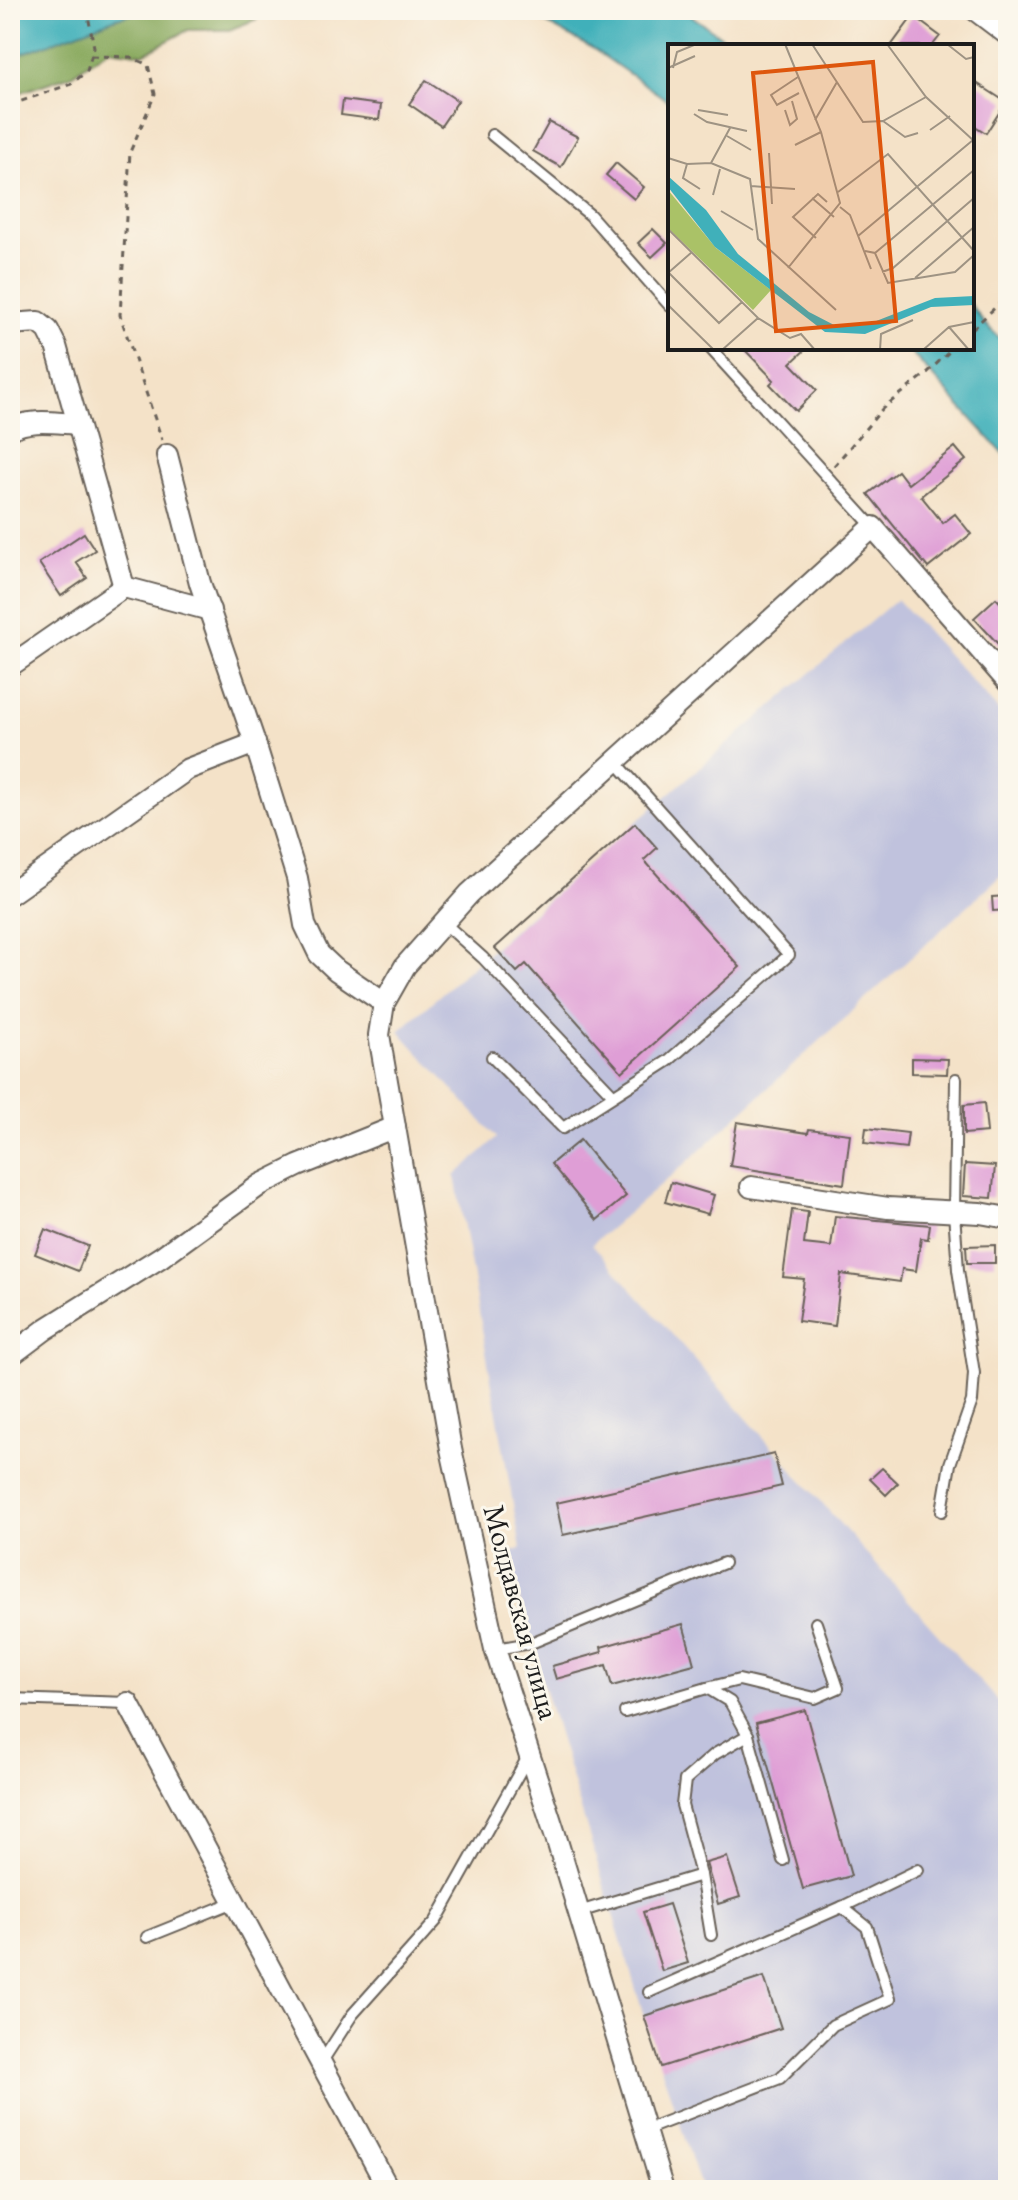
<svg xmlns="http://www.w3.org/2000/svg" width="1018" height="2200" viewBox="0 0 1018 2200" font-family="'EB Garamond',serif">
<style>
.industrial{fill:#c0c2dd}
.forest{fill:#87a85c;stroke:#52623c;stroke-width:2}
.water{fill:#40b0ba;stroke:#2e666b;stroke-width:2}
.building{fill:#df9ed6}
.lines{fill:none;stroke-linecap:round;stroke-linejoin:round}
.service-casing{stroke:#686158;stroke-width:14}
.minor-casing{stroke:#686158;stroke-width:24}
.path{stroke:#686158;stroke-width:3;stroke-dasharray:6 6;stroke-linecap:butt}
.service{stroke:#fff;stroke-width:10}
.minor{stroke:#fff;stroke-width:20}
.labels{text-anchor:middle;dominant-baseline:central;stroke-width:6;stroke-linejoin:round;paint-order:stroke}
.street-label{font-size:30px;fill:#1c1c1c;stroke:#fbf7ec}
.inset-road{fill:none;stroke:#9e9383;stroke-width:2}
.view{fill:#de560d;fill-opacity:0.15;stroke:#de560d;stroke-width:4}
.inset-edge{fill:none;stroke:#1c1c1c;stroke-width:4}
</style>
<rect width="100%" height="100%" fill="#fbf7ec"/>
<filter id="ink" filterUnits="userSpaceOnUse"><feTurbulence type="fractalNoise" baseFrequency=".0125" numOctaves="2"/><feDisplacementMap in="SourceGraphic" scale="16" xChannelSelector="R" yChannelSelector="G"/><feConvolveMatrix kernelMatrix="1 2 1 2 8 2 1 2 1" color-interpolation-filters="sRGB"/></filter>
<filter id="wash" filterUnits="userSpaceOnUse"><feTurbulence type="fractalNoise" baseFrequency=".006" numOctaves="4" result="noise"/><feDisplacementMap in="SourceGraphic" scale="32" xChannelSelector="R" yChannelSelector="G"/><feGaussianBlur stdDeviation="1.8" result="paint"/><feColorMatrix in="noise" values="0 0 0 0 0 0 0 0 0 0 0 0 0 0 0 0 0 1.4 0 .05"/><feComposite in="paint" operator="in"/></filter>
<g filter="url(#wash)">
<rect width="100%" height="100%" fill="#f4e2c8"/>
<path class="industrial" d="M897 599 1008 721V869L685 1164 592 1244 1008 1713V2190H702L644 2016 538 1668 507 1553 521 1549 455 1176 497 1138 399 1031 635 823Z"/>
<path class="forest" d="M115 10H261L257 19 229 30H188L143 54 109 49 71 75 10 96V50Z"/>
<g class="water">
<path d="M10 10H150L117 18 10 58Z"/>
<path d="M522 10H683L735 46H670V102L592 48Z"/>
<path d="M972 306 983 322 1008 346V459L907 348H972Z"/>
</g>
<g id="blocks">
<g class="building">
<path d="M913 16 940 36 932 46H891Z"/>
<path d="M426 80 458 101 441 126 409 104Z"/>
<path d="M972 80 1006 102 986 133 972 124Z"/>
<path d="M343 100 381 105 379 120 341 115Z"/>
<path d="M549 122 578 137 561 167 533 151Z"/>
<path d="M616 163 644 187 634 199 606 175Z"/>
<path d="M653 229 667 243 652 257 638 243Z"/>
<path d="M743 348H807L791 363 817 390 796 411 770 384 774 380Z"/>
<path d="M955 447 966 460 921 496 943 523 955 514 971 534 928 568 868 494 898 471 908 484Z"/>
<path d="M84 533 95 550 76 562 87 578 61 596 39 563Z"/>
<path d="M996 598 1008 611V639L1000 646 974 618Z"/>
<path d="M635 823 657 848 644 860 740 967 622 1072 526 964 517 972 495 948Z"/>
<path d="M1008 896V910L993 911 992 897Z"/>
<path d="M912 1058 948 1059 947 1074 912 1073Z"/>
<path d="M984 1103 987 1132 964 1134V1105Z"/>
<path d="M737 1122 808 1133 809 1129 850 1134 844 1184 730 1166Z"/>
<path d="M866 1128 908 1133 906 1148 864 1143Z"/>
<path d="M580 1140 626 1196 597 1220 551 1164Z"/>
<path d="M965 1164 995 1166 992 1198 963 1196Z"/>
<path d="M671 1182 714 1195 708 1214 665 1202Z"/>
<path d="M792 1210 808 1212 804 1244 831 1247 835 1216 930 1225 928 1239 921 1238 916 1271 902 1269 900 1282 841 1274 835 1326 798 1321 804 1279 783 1277Z"/>
<path d="M45 1229 88 1246 78 1271 35 1254Z"/>
<path d="M995 1245V1263H967L966 1246Z"/>
<path d="M774 1454 782 1486 563 1535 556 1503Z"/>
<path d="M882 1468 898 1483 886 1495 870 1479Z"/>
<path d="M683 1624 694 1664 612 1686 606 1665 556 1679 552 1666 602 1652 601 1647Z"/>
<path d="M805 1710 851 1876 803 1889 756 1723Z"/>
<path d="M727 1857 740 1897 718 1904 706 1863Z"/>
<path d="M669 1904 688 1963 662 1971 643 1912Z"/>
<path d="M764 1977 781 2028 661 2067 644 2016Z"/>
</g>
</g>
</g>
<g filter="url(#ink)">
<use href="#blocks" fill-opacity="0" stroke="#686158" stroke-width="2"/>
<g class="lines">
<g class="service-casing">
<g id="service">
<path d="M492 135 590 215 670 306"/>
<path d="M710 348 873 527"/>
<path d="M443 922 483 958 613 1095"/>
<path d="M492 1057 563 1128 668 1061 789 955 615 761"/>
<path d="M942 1511 950 1464 972 1401 974 1373 958 1270 954 1212 956 1079"/>
<path d="M495 1649 531 1643 724 1563"/>
<path d="M707 1688 739 1680 815 1698 838 1688 816 1623"/>
<path d="M10 1699 128 1703"/>
<path d="M625 1712 707 1688 730 1702 748 1735"/>
<path d="M842 1907 918 1870"/>
<path d="M579 1912 701 1875"/>
<path d="M711 1935 701 1875 682 1805 685 1780 715 1754 748 1735 783 1860"/>
<path d="M147 1937 234 1902"/>
<path d="M321 2063 352 2015 436 1921 529 1755"/>
<path d="M645 2130 780 2078 833 2025 890 1999 867 1927 842 1907 649 1992"/>
</g>
</g>
<g class="minor-casing">
<g id="minor">
<path d="M975 10 1008 35"/>
<path d="M10 324 38 322 48 330 56 346 124 587 210 610"/>
<path d="M10 429C30 418 56 423 78 424"/>
<path d="M167 455 200 583 255 743 297 878 305 925 319 954 336 970 384 1003"/>
<path d="M10 666 124 587"/>
<path d="M10 894 188 769 255 743"/>
<path d="M751 1187 888 1208 980 1213 1008 1218"/>
<path d="M10 1356 46 1329 161 1257 260 1185 298 1166 395 1127"/>
<path d="M128 1703 389 2190"/>
<path d="M663 2190 555 1834 495 1649 451 1449 379 1035 384 1003 405 966 469 894 873 527 1008 682"/>
</g>
</g>
<g class="path">
<path d="M91 56 131 57 148 65 155 94 130 152 120 315 162 440"/>
<path d="M10 105 71 84 87 71 94 47 87 10"/>
<path d="M972 329 1000 303 1008 285"/>
<path d="M834 466 883 408 926 374 953 348"/>
</g>
<use href="#service" class="service"/>
<use href="#minor" class="minor"/>
</g>
</g>
<g class="labels">
<g class="street-label">
<text transform="translate(522 1612) rotate(75)">Молдавская улица</text>
</g>
</g>
<g transform="translate(668 44)">
<rect width="306" height="306" fill="#f4e2c8"/>
<path d="M0 146 48 204 103 246 85 266 0 184Z" fill="#aac267"/>
<path d="M0 132 38 166 70 210 141 268 168 282 198 281 267 254 306 252V261L263 263 197 290 157 288 47 203 0 143Z" fill="#40b0ba"/>
<path class="inset-road" d="M117 0 153 88 172 159 120 224M144 0 195 78 215 77 258 53M219 0 258 53 306 97M279 0 298 15 306 13M0 24 27 12M5 24 9 8 26 1M130 33 103 51 109 61 131 49M30 66 60 71M117 66 122 81 129 75 124 57M26 70 39 78 79 87M147 76 169 38M215 77 237 93 250 89M262 86 282 72M59 92 83 106M127 101 153 88M101 109 104 160M0 114 19 120 43 119 82 135 90 195 168 266M43 119 62 84M19 120 15 134 32 145M83 142 127 145M170 148 220 110 306 207M45 151 52 125M144 154 166 173M172 163 182 171 203 225M53 167 85 186M0 185 90 274 122 294 133 290 147 306M190 192 305 96M148 194 125 173 150 150 159 158M197 207 207 209 220 239 287 228 306 211M207 209 306 126M0 228 51 279 74 258M214 228 225 224 306 154M0 229 24 208M247 234 306 183M0 261 46 306M281 283 301 306M54 306 90 274M212 306 213 290 245 276M255 306 281 283 306 278"/>
<path class="view" d="M205 18 228 277 108 287 85 29Z"/>
<rect width="306" height="306" class="inset-edge"/>
</g>
<rect width="1018" height="2200" fill="none" stroke="#fbf7ec" stroke-width="40"/>
</svg>
